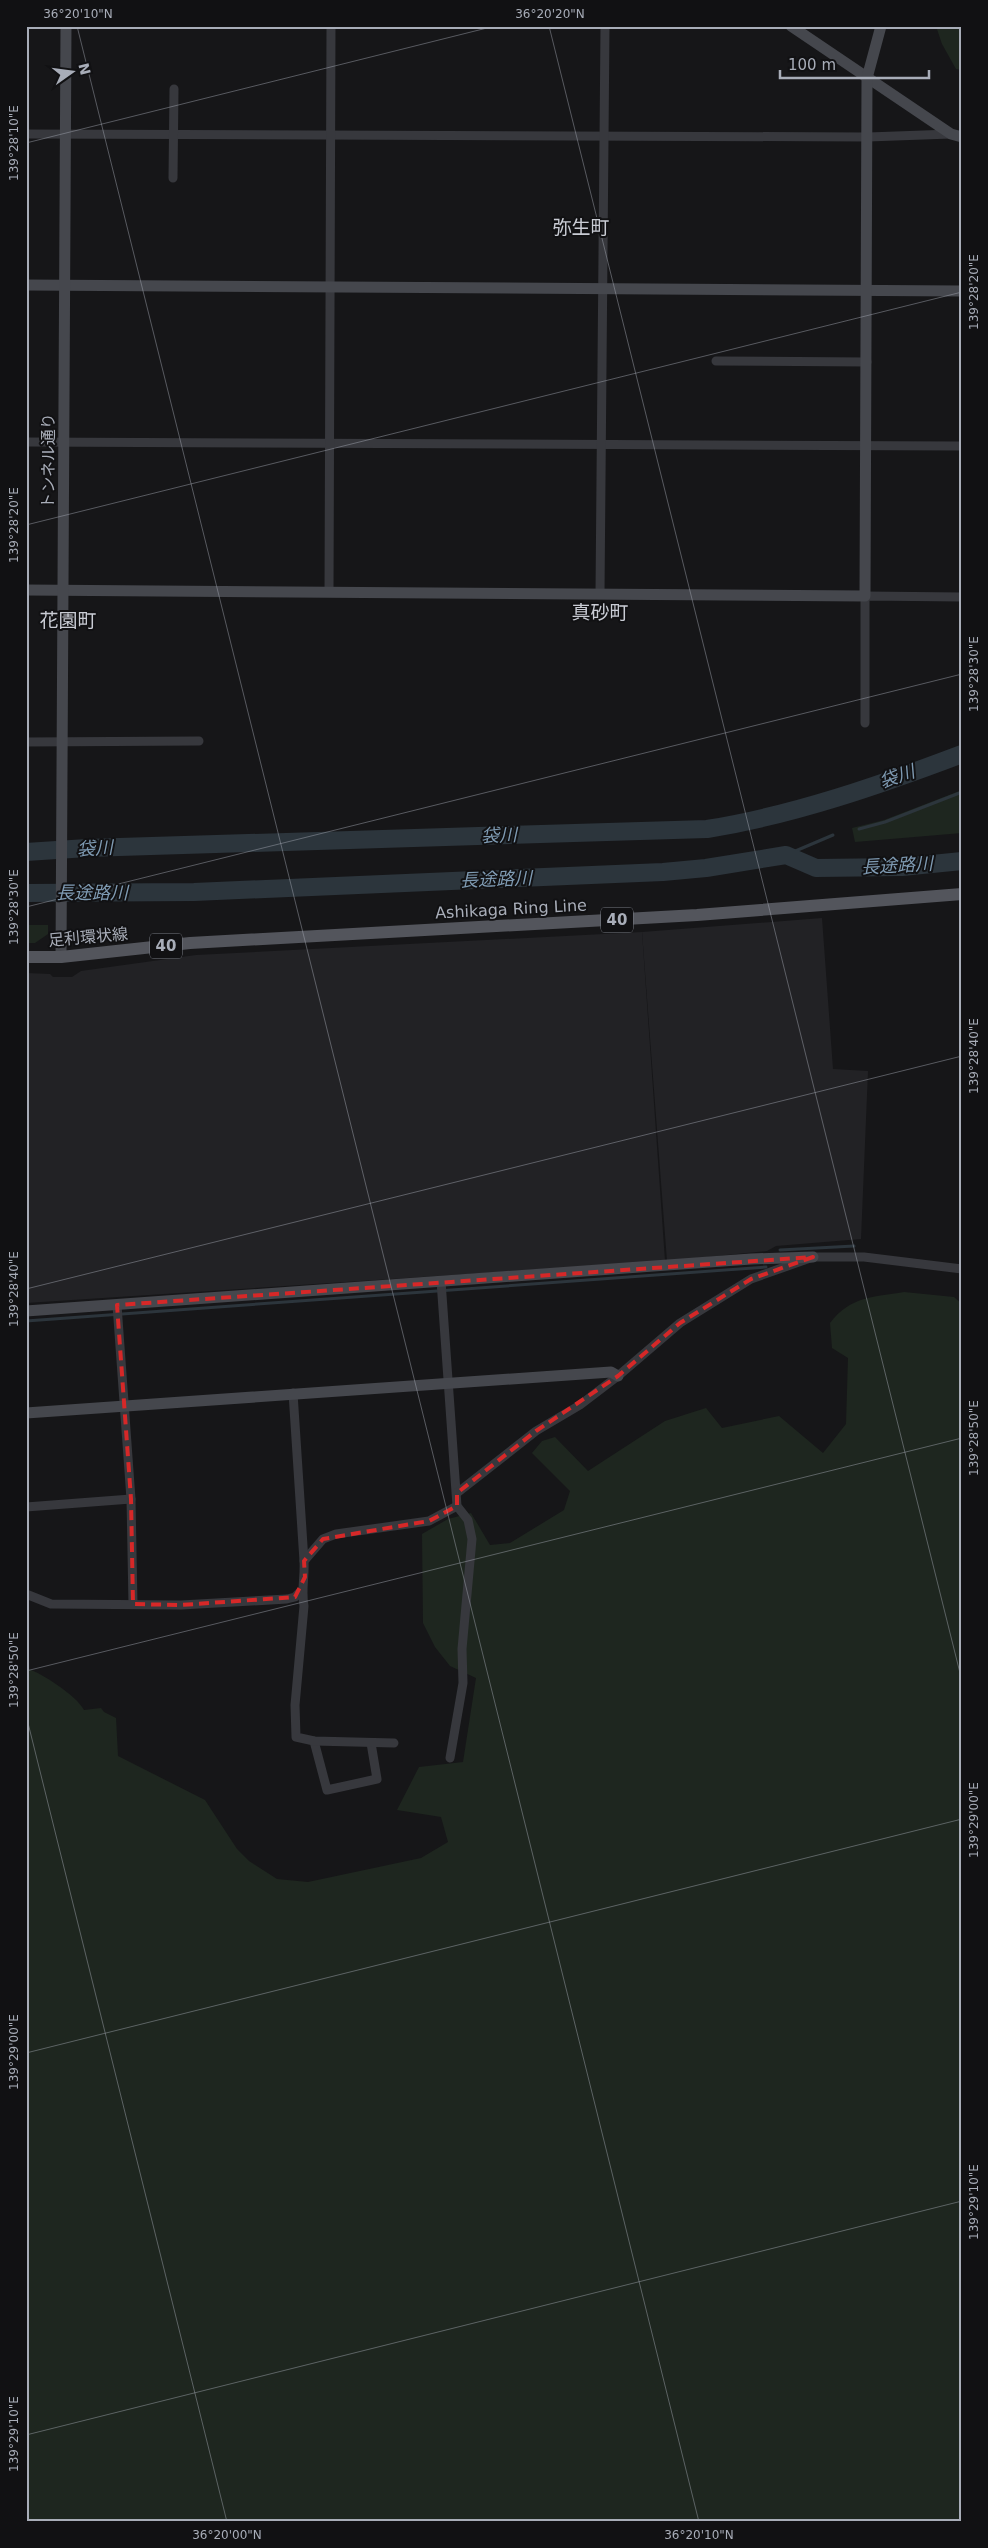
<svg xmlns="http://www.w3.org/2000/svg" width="988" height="2548" viewBox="0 0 988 2548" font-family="'DejaVu Sans','Noto Sans JP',sans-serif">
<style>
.built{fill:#222225}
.green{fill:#1e261f}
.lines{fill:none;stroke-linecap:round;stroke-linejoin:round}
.stream{stroke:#2c353c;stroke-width:3}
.river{stroke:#2c353c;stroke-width:18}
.street{stroke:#37383d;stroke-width:9}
.secondary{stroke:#45474d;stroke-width:11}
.primary{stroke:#53555c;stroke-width:12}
.marked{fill:none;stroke:#d62828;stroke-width:4;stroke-dasharray:10 6;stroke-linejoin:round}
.ticks{fill:none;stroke:#a8adb8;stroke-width:1;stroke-opacity:0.45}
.labels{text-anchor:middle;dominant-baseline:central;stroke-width:4;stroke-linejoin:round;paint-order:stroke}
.shield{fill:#111113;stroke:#7b7e86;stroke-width:1}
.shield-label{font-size:15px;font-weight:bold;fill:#a8adb8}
.street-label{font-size:16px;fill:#a8adb8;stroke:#111113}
.water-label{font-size:18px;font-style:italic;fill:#7f9bb3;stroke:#111113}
.quarter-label{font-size:19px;fill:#c9ccd4;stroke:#111113}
.neatline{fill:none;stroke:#a8adb8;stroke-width:2}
.ticks-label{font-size:12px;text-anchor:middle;fill:#a8adb8}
</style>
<rect width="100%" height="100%" fill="#161618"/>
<g class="built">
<path d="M822 918 833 1069 868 1071 861 1239 776 1246 767 1251 667 1261 642 932Z"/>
<path d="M642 932 665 1261 26 1303V973L50 974 53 977H72L81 971 196 955Z"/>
</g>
<g class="green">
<path d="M936 26H962V70L956 69 942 44Z"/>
<path d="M962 790V833L855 842 852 828 884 820Z"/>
<path d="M26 925H48V934L35 943H26Z"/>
<path d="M904 1292 954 1297 962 1304V2522H26V1668C42 1673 77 1696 84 1710L101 1708 104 1712 116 1718 118 1756 205 1800 237 1849 249 1861 277 1879 308 1882 421 1858 448 1842 441 1817 397 1810 419 1767 463 1762 476 1678 450 1666 435 1647 423 1623 422 1534 448 1519 471 1513 490 1545 510 1543 564 1510 570 1491 532 1453 542 1441 555 1437 588 1471 665 1421 706 1408 722 1428 779 1416 823 1453 846 1424 848 1358 832 1348 830 1323C851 1296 873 1297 904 1292Z"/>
</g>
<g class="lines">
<g class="stream">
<path d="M859 829 885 822 962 792"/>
<path d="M786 855 833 835"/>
<path d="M780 1250 854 1246"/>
<path d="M26 1321 766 1267"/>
</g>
<g class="river">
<path d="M26 852 87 848 707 829C794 815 880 785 962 754"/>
<path d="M26 893 194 892 663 872 706 868 786 855 816 868 902 867 962 861"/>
</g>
<g class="street">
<path d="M26 134 868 137 951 134"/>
<path d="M173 178 174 89"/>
<path d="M716 361 867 362"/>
<path d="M26 442 962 446"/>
<path d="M329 592 331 26"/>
<path d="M600 593 605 26"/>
<path d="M865 723V596L962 597"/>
<path d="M26 742 199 741"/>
<path d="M441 1281 457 1506 468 1520 472 1539 462 1649 463 1683 450 1758"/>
<path d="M117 1305 131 1499 133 1604"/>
<path d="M293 1393 304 1561"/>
<path d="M457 1493 536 1431 580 1405 618 1376 680 1323 751 1279 813 1257H864L962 1269"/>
<path d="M26 1507 131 1499"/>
<path d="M26 1594 51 1604 181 1605 287 1599 295 1597 301 1591"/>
<path d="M314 1741 327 1790 377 1779 371 1743"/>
<path d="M394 1743 314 1741 296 1737 295 1705 304 1606C301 1590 305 1577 304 1561L323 1539 336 1534 429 1521 457 1506"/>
</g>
<g class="secondary">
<path d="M791 26 951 134 962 137"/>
<path d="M26 285 962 291"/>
<path d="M26 590 865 596 867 78 881 26"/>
<path d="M61 957 66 26"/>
<path d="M26 1311 751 1259 813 1257"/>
<path d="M26 1413 611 1372 618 1376"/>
</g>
<path class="primary" d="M26 957H61L190 943 697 915 962 894"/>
</g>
<path class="marked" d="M813 1257 751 1279 680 1323 618 1376 536 1431 457 1493V1506L429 1521 323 1539 304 1561 305 1577 295 1597 181 1605 133 1604 131 1499 117 1305Z"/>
<path class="ticks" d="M77 26 699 2522M549 26 962 1681M26 143 495 26M26 525 962 292M26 907 962 674M26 1289 962 1056M26 1671 962 1438M26 1715 227 2522M26 2053 962 1819M26 2435 962 2201"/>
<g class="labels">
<g class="shield">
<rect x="601" y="907.5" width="32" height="25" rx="4"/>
<rect x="150" y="933.5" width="32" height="25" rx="4"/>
</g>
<g class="shield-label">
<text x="617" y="920">40</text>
<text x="166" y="946">40</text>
</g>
<g class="street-label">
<text transform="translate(48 461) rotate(-90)">トンネル通り</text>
<text transform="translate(511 909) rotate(-3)">Ashikaga Ring Line</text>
<text transform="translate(88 937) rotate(-5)">足利環状線</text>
</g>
<g class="water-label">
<text transform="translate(897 776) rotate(-19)">袋川</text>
<text transform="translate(499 835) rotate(-2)">袋川</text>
<text transform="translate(95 848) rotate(-3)">袋川</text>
<text transform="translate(897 865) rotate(-3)">長途路川</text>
<text transform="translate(496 879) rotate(-2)">長途路川</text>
<text x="92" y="892">長途路川</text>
</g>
<g class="quarter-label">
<text x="581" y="227">弥生町</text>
<text x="600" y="612">真砂町</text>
<text x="68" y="620">花園町</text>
</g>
</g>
<rect width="988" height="2548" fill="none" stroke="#111113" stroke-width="55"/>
<g transform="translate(72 72) rotate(76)" stroke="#111113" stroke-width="4" paint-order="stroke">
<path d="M0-4L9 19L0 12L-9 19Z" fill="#a8adb8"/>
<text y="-8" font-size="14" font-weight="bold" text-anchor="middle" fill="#a8adb8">N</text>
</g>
<path d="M780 70v8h149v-8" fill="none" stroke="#a8adb8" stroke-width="2.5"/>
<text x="788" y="70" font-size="15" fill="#a8adb8" stroke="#111113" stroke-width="4" paint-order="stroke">100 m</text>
<rect x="28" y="28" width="932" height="2492" class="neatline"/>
<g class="ticks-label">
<text x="78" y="18">36°20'10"N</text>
<text x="550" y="18">36°20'20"N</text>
<text transform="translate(14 143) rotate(-90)" y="4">139°28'10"E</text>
<text transform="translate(974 292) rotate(-90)" y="4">139°28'20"E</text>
<text transform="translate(14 525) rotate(-90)" y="4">139°28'20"E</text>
<text transform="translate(974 674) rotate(-90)" y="4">139°28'30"E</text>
<text transform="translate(14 907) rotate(-90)" y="4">139°28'30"E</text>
<text transform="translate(974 1056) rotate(-90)" y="4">139°28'40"E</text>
<text transform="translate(14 1289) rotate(-90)" y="4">139°28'40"E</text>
<text transform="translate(974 1438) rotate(-90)" y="4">139°28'50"E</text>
<text transform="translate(14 1670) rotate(-90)" y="4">139°28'50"E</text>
<text transform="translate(974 1820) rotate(-90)" y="4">139°29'00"E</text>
<text transform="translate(14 2052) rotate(-90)" y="4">139°29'00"E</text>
<text transform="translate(974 2202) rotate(-90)" y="4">139°29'10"E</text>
<text transform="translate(14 2434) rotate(-90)" y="4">139°29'10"E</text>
<text x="227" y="2539">36°20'00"N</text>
<text x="699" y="2539">36°20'10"N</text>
</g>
</svg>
